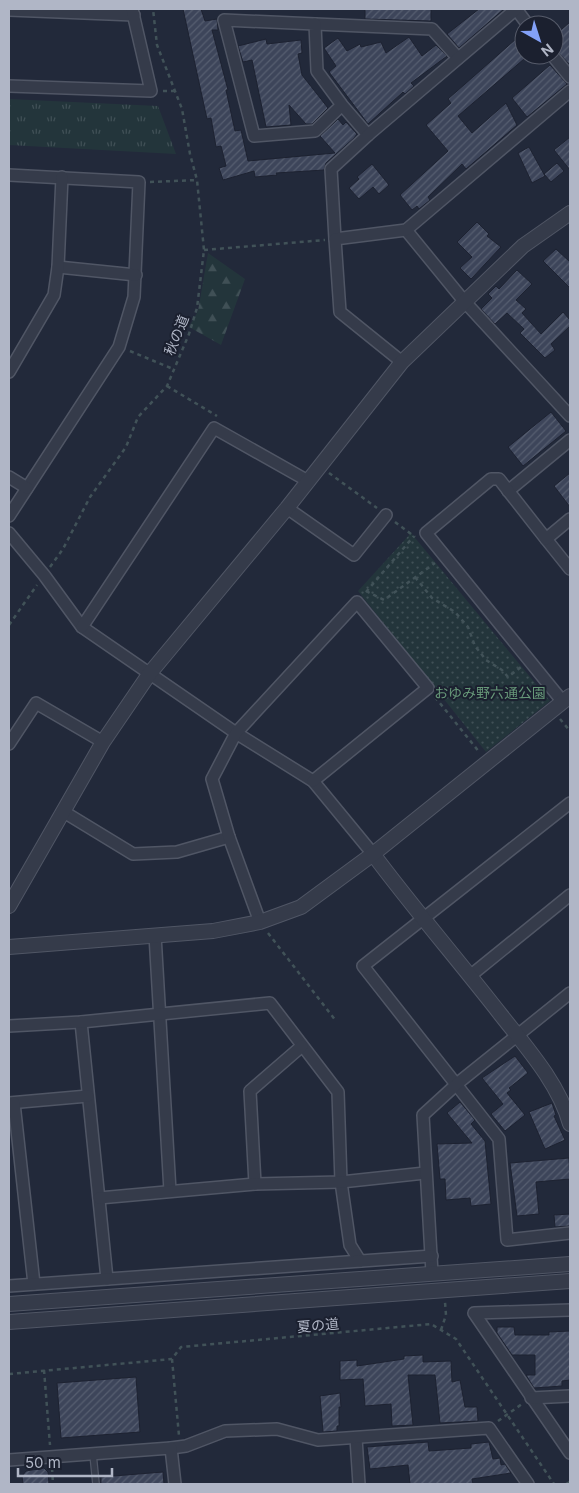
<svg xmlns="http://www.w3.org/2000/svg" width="579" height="1493" viewBox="0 0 579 1493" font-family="Inter,'Noto Sans JP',sans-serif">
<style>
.grass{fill:url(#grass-tufts)}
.forest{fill:url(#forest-firs)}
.park{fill:url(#park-dots)}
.building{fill:url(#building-hatch);stroke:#1d2231}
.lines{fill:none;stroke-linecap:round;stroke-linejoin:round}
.service-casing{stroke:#505665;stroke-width:8}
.minor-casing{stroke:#505665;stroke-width:14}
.tertiary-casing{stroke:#505665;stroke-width:16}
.path{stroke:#415258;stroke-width:2.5;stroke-dasharray:4 4;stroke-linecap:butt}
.service{stroke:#353b4a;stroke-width:5.5}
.minor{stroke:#353b4a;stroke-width:11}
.tertiary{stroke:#353b4a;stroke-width:14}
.labels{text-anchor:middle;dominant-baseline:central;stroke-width:4;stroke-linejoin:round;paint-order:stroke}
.street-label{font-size:14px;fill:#b0b6c6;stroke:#1b202f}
.park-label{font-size:14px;fill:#679879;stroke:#1b202f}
</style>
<defs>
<pattern id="grass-tufts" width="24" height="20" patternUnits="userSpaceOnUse" patternTransform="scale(1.25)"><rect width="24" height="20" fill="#23353b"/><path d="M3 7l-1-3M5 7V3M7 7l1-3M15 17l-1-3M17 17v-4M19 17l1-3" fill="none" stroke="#405056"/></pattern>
<pattern id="forest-firs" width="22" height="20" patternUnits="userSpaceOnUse" patternTransform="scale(1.25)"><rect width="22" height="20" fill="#23353b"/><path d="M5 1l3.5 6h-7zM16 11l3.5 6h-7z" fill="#405056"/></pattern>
<pattern id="park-dots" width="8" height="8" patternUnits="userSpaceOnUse" patternTransform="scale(1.25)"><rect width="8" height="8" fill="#23353b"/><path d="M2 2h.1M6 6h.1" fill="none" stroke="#405056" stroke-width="1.8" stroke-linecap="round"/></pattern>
<pattern id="building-hatch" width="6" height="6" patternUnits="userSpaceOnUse" patternTransform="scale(1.25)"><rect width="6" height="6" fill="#3d455a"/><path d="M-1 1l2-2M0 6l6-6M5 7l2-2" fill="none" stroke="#565e70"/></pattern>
</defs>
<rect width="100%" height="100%" fill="#22293a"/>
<path class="grass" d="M9 99 158 106 176 154 9 145Z"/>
<path class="forest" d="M208 253 245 279 221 345 189 327 198 311Z"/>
<path class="park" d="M411 533 550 701 486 752 358 591Z"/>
<g class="building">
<path d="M183 9H201L205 21 217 19 218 30H212L228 90H226L235 131 241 130 248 161 335 153 320 136 338 119 343 125 346 122 357 134 354 138 326 163 324 170 276 173 277 175 255 177 254 171 223 180 219 168 226 166 221 146 216 147 211 118 207 119Z"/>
<path d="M365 9H431V21L365 19Z"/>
<path d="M479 9H504L459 48 447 34Z"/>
<path d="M570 22V65L554 48V36Z"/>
<path d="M409 37 422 56 436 45 447 56 411 83 414 86 405 94 403 92 368 124 329 72 336 66 324 48 338 38 347 51 360 44 361 47 381 42 386 53Z"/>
<path d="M266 39 267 44 301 40 302 53 298 54 302 75 328 108 312 124H306L289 105 291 125 266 127 252 60 243 62 238 46Z"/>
<path d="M516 39 524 48V59L458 116 472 133 506 103 517 125 466 169 462 164 428 197 430 200 419 209 417 206 412 210 400 195 448 151 426 125 451 103 448 99Z"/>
<path d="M550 65 567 84 527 117 512 98Z"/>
<path d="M570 137V170L554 150Z"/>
<path d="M529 147 545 176 532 183 518 153Z"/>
<path d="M557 163 564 171 551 182 544 174Z"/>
<path d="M372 164 389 185 379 194 373 187 359 199 349 188 359 179 357 177Z"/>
<path d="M477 222 489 234 487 236 501 247 471 279 460 268 472 257 457 242Z"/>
<path d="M556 249 570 262V288L543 261Z"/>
<path d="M517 270 532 284 516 300 526 309 522 313 541 334 563 312 570 320V326L551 344 555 350 545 358 520 333 524 329 507 313 495 324 481 309 492 298 488 294 496 286 499 289Z"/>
<path d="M551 412 566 431 523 466 508 447Z"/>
<path d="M570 473V507L554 486Z"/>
<path d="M515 1056 528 1073 509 1088 511 1090 507 1093 525 1115 505 1131 491 1114 503 1104 482 1078Z"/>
<path d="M460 1102 475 1120 471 1124 485 1141 491 1204 471 1206 470 1198 446 1200 445 1179H440L437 1144 472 1143 447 1113Z"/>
<path d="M552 1103 556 1115 554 1116 565 1140 545 1149 529 1112Z"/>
<path d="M569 1158 570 1179 536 1182 539 1214 517 1216 510 1163Z"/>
<path d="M570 1214V1226L555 1227 554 1215Z"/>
<path d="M497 1327H514L515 1335H549V1332L570 1331V1380L562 1381V1386L534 1388 526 1375H535V1355H512L497 1333Z"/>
<path d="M423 1355V1362L451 1361 452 1382 460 1380 465 1407H477L478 1421 440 1423 435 1375H408L413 1425 392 1426 391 1404 365 1406 363 1379 340 1380V1361L357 1360V1366L404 1359V1356Z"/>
<path d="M136 1377 140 1432 61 1438 57 1383Z"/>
<path d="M340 1393 341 1407H339V1426H337V1431L323 1432 320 1396Z"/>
<path d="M428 1442 429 1451 471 1448V1444L489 1442 493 1459 500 1458 501 1465 505 1464 511 1473 472 1479 473 1484H410L408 1465 370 1469 367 1447Z"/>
<path d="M44 1468 48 1472 49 1484H23L22 1476 26 1471Z"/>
<path d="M163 1472 164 1484H101V1477Z"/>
</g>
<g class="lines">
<g class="service-casing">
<path id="service" d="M93 1454 96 1484"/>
</g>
<g class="minor-casing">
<g id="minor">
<path d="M516 9 528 25"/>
<path d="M9 10 134 15"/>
<path d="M315 24 432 29 458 58"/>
<path d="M552 55 570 77"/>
<path d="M9 86 151 91 132 9"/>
<path d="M342 105 315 131 254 136 224 20 315 24 317 71 342 105 368 135"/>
<path d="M9 175 139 182 134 297 119 347 9 516"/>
<path d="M406 230 464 301 570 416"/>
<path d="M335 239 331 169 368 135 515 10"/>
<path d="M58 267 136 275"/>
<path d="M402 362 340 312 335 239 406 230 570 91"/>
<path d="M9 372 54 295 58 267 62 177"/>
<path d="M9 477 27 488"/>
<path d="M508 491 570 440"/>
<path d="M287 508 354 555 386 515"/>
<path d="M9 533 44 575 82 627 236 733 313 781 373 854"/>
<path d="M546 539 570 569"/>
<path d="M82 627 214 428 308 481"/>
<path d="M563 702 426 533 491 479H499L546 539 570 519"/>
<path d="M9 744 36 703 103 742"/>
<path d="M570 803 363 966 499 1139 507 1240 570 1233"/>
<path d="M64 812 133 854 177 852 229 837"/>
<path d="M260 922 229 837 212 779 236 733 357 602 428 688 313 781"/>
<path d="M155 935 170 1191"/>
<path d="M470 976 570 895"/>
<path d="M81 1022 107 1279"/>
<path d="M9 1026 81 1022 270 1003 338 1092 341 1182 350 1245 360 1261"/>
<path d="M9 1103 88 1096"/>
<path d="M14 1103 34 1284"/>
<path d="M255 1184 250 1091 302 1046"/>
<path d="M99 1198 255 1184 341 1182 425 1173"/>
<path d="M432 1273 423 1115 458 1083 570 993"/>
<path d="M9 1286 432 1256"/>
<path d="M570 1310 474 1313 570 1453"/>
<path d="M531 1398 570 1396"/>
<path d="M356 1438 359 1484"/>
<path d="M171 1448 186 1446 225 1431 277 1429 318 1440 489 1428 528 1484"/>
<path d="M9 1460 171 1448 175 1484"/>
</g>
</g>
<g class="tertiary-casing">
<g id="tertiary">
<path d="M373 854C414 909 459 961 501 1015 527 1048 559 1084 570 1124"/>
<path d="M9 906 103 742 150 673 287 508 402 362 523 246 570 213"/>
<path d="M9 947 213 931 260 922 301 907 373 854 570 696"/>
<path d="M9 1304 570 1264"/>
<path d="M9 1322 570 1281"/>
</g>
</g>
<g class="path">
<path d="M163 91H176"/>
<path d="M150 182 197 180"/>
<path d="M204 250 325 240"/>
<path d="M130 351 173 369"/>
<path d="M167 386 217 416"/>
<path d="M329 473 377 508"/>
<path d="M395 522 415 537"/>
<path d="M50 567 63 549 90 497 126 447 138 417 167 386 189 334 197 308 204 250 197 180 190 154 182 109 157 45 153 9"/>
<path d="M415 577 432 598 455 612 468 627 475 646 486 660 502 670 508 677 521 667"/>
<path d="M366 591 384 600 435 563"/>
<path d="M366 592 414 536"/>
<path d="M9 625 37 585"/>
<path d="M435 697 480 753"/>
<path d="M560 719 570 731"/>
<path d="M268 933 336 1021"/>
<path d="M441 1330 446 1315 445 1302"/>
<path d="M172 1359 179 1436"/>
<path d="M44 1370 50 1445"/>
<path d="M9 1374 172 1359 181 1347 431 1324 456 1339 554 1484"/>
<path d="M498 1421 522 1404"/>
<path d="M52 1468 53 1484"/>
<path d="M566 1484 570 1482"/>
</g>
<use href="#service" class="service"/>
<use href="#minor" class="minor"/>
<use href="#tertiary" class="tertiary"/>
</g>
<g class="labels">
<g class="street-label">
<text transform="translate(176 335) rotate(-68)">秋の道</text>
<text transform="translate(318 1325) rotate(-5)">夏の道</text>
</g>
<g class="park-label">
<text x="490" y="692">おゆみ野六通公園</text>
</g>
</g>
<rect width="579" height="1493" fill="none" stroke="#b0b6c6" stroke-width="20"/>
<g transform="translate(539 40) rotate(141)"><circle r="24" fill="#1b202f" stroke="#575c6b"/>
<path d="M0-4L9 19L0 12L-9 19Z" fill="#83a1f8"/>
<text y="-8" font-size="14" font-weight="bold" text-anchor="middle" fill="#b0b6c6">N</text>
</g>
<path d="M18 1468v8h94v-8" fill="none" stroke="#b0b6c6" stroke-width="2.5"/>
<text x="25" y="1468" font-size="15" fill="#b0b6c6" stroke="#1b202f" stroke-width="4" paint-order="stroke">50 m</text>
</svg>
